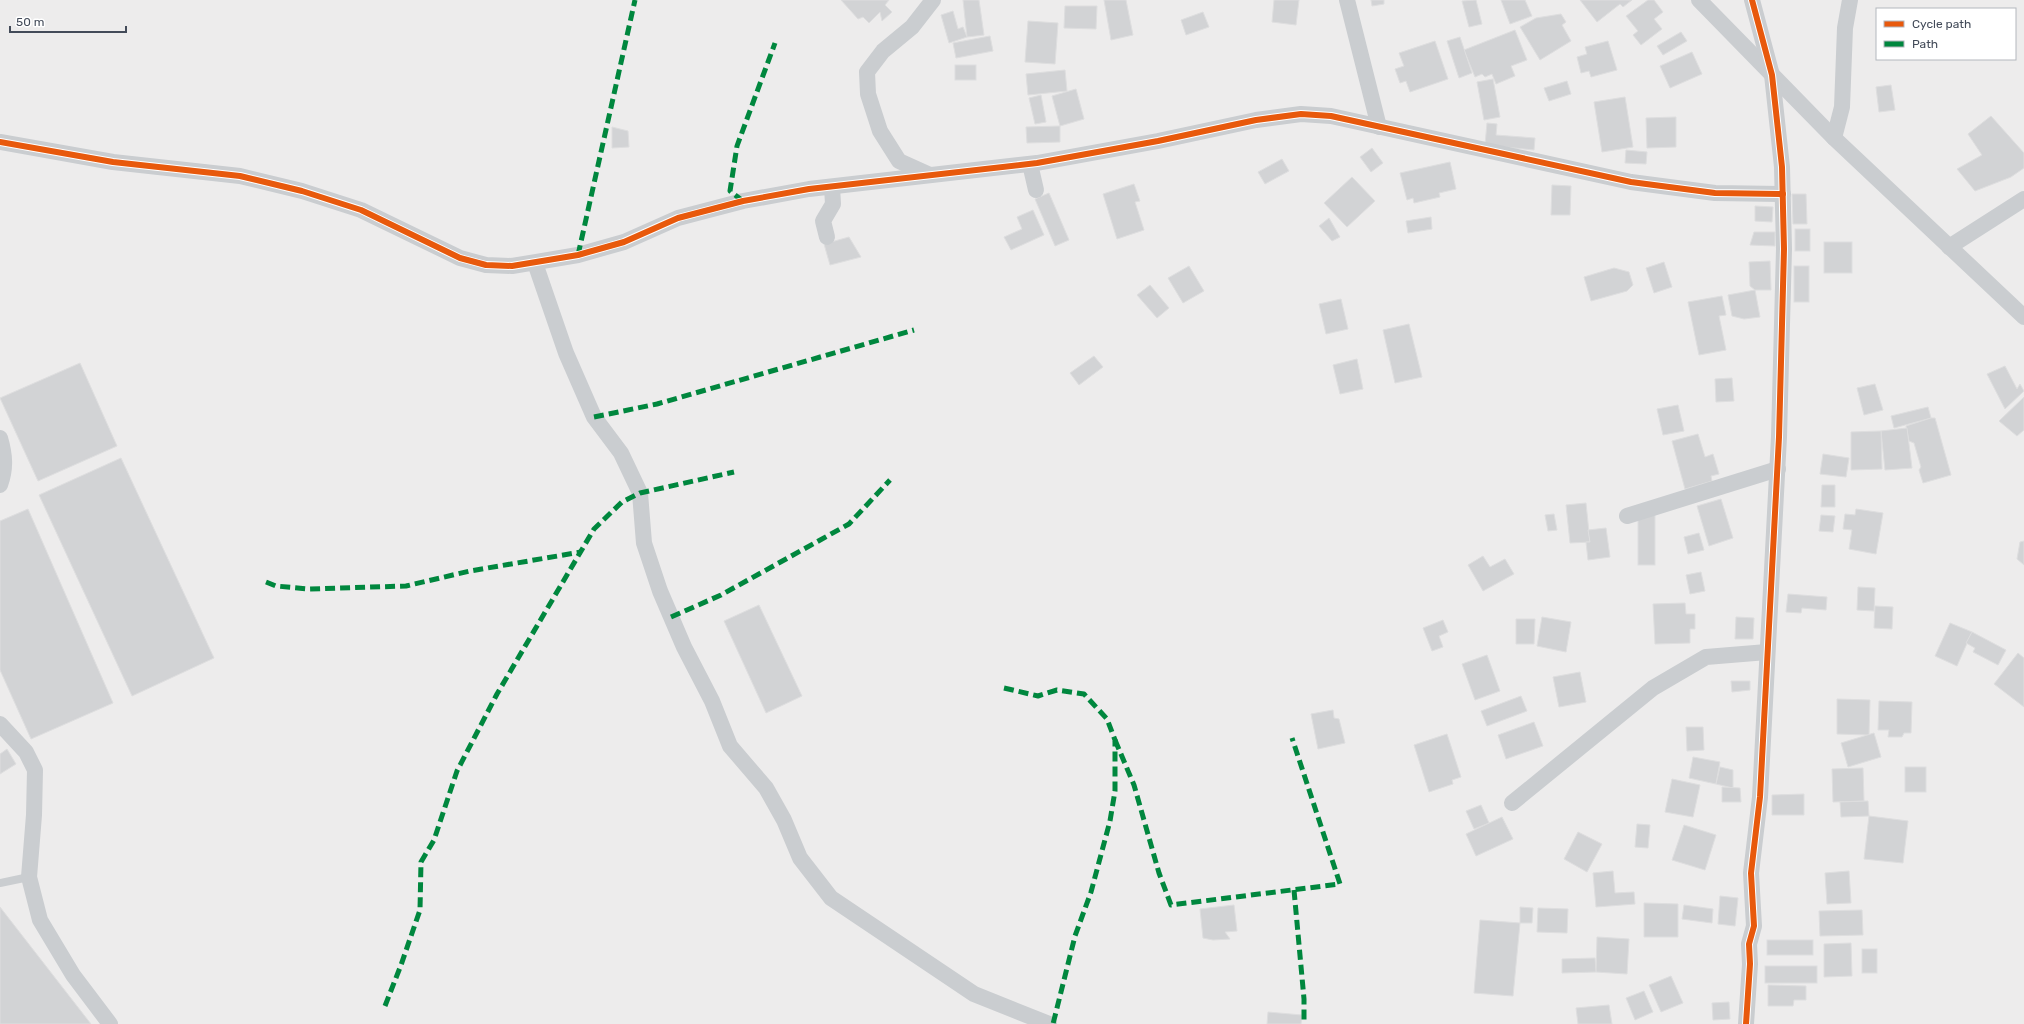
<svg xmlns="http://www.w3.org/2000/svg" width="2024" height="1024" viewBox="0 0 2024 1024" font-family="Rubik,sans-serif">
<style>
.building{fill:#d2d3d5;stroke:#dededf}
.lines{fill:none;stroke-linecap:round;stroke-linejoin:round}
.lane{stroke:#cacdd0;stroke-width:8}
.street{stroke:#cacdd0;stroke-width:16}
.quiet{stroke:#00873e;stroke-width:5;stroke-dasharray:10 5;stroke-linecap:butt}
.cycleway-casing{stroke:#fff;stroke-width:8}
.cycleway{stroke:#e8590c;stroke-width:6}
</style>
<rect width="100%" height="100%" fill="#edecec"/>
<g class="building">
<path d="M841 0H889L885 5 892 12 882 21 880 12 869 23 863 17 858 19Z"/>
<path d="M963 0H979L984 35 967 37Z"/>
<path d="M1104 0H1126L1133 35 1111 40Z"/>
<path d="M1274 0H1299L1296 25 1272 22Z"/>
<path d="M1371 0H1384V4L1372 6Z"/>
<path d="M1476 0 1482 24 1469 27 1462 1Z"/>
<path d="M1501 0H1525L1532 16 1510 24Z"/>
<path d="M1580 0H1632L1623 7 1620 4 1597 22Z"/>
<path d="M1648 0H1654L1663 12 1654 19 1662 29 1641 45 1633 35 1638 31 1626 16Z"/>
<path d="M1065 6H1097L1096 29 1064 28Z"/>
<path d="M953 11 958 29 963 27 967 37 949 43 941 15Z"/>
<path d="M1203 12 1209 27 1186 35 1181 20Z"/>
<path d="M1561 14 1566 22 1562 25 1571 41 1540 60 1520 27 1536 18Z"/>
<path d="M1028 21 1058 23 1055 64 1025 62Z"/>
<path d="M1515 30 1527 60 1511 66 1515 76 1496 84 1492 74 1485 77 1482 74 1475 77 1464 50Z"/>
<path d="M1681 32 1687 41 1663 55 1657 46Z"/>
<path d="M990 36 993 51 956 58 953 43Z"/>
<path d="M1460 37 1472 73 1459 78 1447 41Z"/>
<path d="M1435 41 1448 79 1410 92 1406 81 1400 83 1395 69 1404 66 1399 53Z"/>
<path d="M1608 41 1617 70 1591 77 1589 71 1581 73 1577 57 1587 54 1585 47Z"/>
<path d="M1692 52 1702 74 1670 88 1660 66Z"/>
<rect x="955" y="65" width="21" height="15"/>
<path d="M1065 70 1067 91 1028 95 1026 74Z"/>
<path d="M1493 79 1500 117 1484 120 1477 82Z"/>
<path d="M1567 81 1571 94 1549 101 1544 88Z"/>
<path d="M1891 85 1895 110 1879 112 1876 87Z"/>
<path d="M1076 89 1084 119 1060 126 1052 96Z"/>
<path d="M1041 95 1046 122 1035 124 1029 98Z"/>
<path d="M1625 97 1633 147 1602 152 1594 102Z"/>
<path d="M1991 116 2024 153V168L2011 177 1975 191 1957 169 1982 155 1968 134Z"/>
<path d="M1676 117V147L1647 148 1646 118Z"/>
<path d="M1487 123 1497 124 1496 135 1535 138 1534 150 1485 145Z"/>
<path d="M1060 126V142L1027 143 1026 127Z"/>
<path d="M612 127 628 131 629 147 612 148Z"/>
<path d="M1372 148 1383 163 1371 172 1360 157Z"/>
<path d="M1626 150 1647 152 1646 164 1625 163Z"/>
<path d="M1282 159 1289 171 1265 184 1258 172Z"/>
<path d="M1450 162 1456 189 1439 193 1440 197 1414 203 1413 198 1407 200 1400 173Z"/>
<path d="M1352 177 1375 201 1347 227 1324 203Z"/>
<path d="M1134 184 1140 201 1135 202 1144 230 1117 239 1103 194Z"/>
<path d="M1552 185 1571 186 1570 215H1551Z"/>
<path d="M1049 193 1069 240 1055 246 1035 199Z"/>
<path d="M1792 194H1806L1807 224H1793Z"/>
<path d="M1755 206 1773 207 1772 222 1755 221Z"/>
<path d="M1033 210 1044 235 1011 250 1004 237 1022 229 1017 217Z"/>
<path d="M1431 217 1432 229 1408 233 1406 221Z"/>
<path d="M1329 218 1340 237 1332 241 1319 226Z"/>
<rect x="1795" y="229" width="15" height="22"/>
<path d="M1754 232H1775V246L1750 245Z"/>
<path d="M849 237 861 257 830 265 824 244Z"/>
<rect x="1824" y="242" width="28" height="31"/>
<path d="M1770 261 1771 290H1755L1750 286 1749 262Z"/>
<path d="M1664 262 1672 287 1654 293 1646 268Z"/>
<path d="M1189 266 1204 291 1183 303 1168 278Z"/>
<rect x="1794" y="266" width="15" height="36"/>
<path d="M1614 268 1629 272 1633 285 1627 291 1591 301 1584 277Z"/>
<path d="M1150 285 1169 308 1157 318 1137 295Z"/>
<path d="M1755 290 1760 317 1744 319 1732 316 1728 295Z"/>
<path d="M1722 296 1726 315 1719 316 1726 350 1699 355 1688 302Z"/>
<path d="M1341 299 1348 329 1326 334 1319 304Z"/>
<path d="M1409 324 1422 377 1395 383 1383 330Z"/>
<path d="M1094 356 1103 367 1079 385 1070 373Z"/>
<path d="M1357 359 1363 389 1340 394 1333 365Z"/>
<path d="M80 363 117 446 38 481 0 398Z"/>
<path d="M2005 366 2017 389 2020 384 2024 391 2005 409 1987 374Z"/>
<path d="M1732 378 1734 401 1716 402 1715 379Z"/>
<path d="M1875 384 1883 410 1864 415 1857 388Z"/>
<path d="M2024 397V430L2017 436 1999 421Z"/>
<path d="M1678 405 1684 431 1663 435 1657 409Z"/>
<path d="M1928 407 1931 418 1894 428 1891 416Z"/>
<path d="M1931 418H1935L1951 475 1923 483 1919 470 1921 467 1914 443 1909 441 1906 426Z"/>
<path d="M1907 428 1912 468 1885 470 1881 431Z"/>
<path d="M1881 431 1882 469 1851 470V432Z"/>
<path d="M1698 434 1705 457 1713 454 1719 474 1711 476 1712 481 1685 489 1672 441Z"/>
<path d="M1823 454 1849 458 1846 477 1820 474Z"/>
<path d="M121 458 214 658 132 696 39 495Z"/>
<path d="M1822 485H1835V507H1821Z"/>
<path d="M1721 499 1733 538 1709 546 1697 506Z"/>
<path d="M1586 503 1590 542 1570 543 1566 505Z"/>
<path d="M28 509 113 703 31 739 0 670V521Z"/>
<path d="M1856 509 1883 513 1876 554 1849 549 1852 530 1843 529 1845 514 1855 515Z"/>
<path d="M1554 514 1557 530 1548 531 1545 515Z"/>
<rect x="1638" y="515" width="17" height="50"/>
<path d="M1821 515 1835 516 1833 532 1819 531Z"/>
<path d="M1606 528 1610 557 1588 560 1586 542H1590L1588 530Z"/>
<path d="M1699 533 1704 550 1688 554 1684 537Z"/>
<path d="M2024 541V565L2017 559 2020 542Z"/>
<path d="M1483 556 1490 567 1505 559 1514 574 1483 591 1468 565Z"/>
<path d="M1701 572 1705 591 1690 594 1686 575Z"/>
<path d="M1858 587 1875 588 1874 611 1857 610Z"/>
<path d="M1788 594 1827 597 1826 610 1802 608 1801 613 1786 612Z"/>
<path d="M1685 603 1686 614H1695V629H1690V643L1655 644 1653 604Z"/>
<path d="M759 605 802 696 766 713 724 621Z"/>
<path d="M1875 606 1893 607 1892 629 1874 628Z"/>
<path d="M1542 617 1571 622 1566 652 1537 646Z"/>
<path d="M1736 617 1754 618 1753 639H1735Z"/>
<path d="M1516 619H1535L1534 644H1516Z"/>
<path d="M1443 620 1448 632 1439 636 1443 647 1432 651 1423 628Z"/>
<path d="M1950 623 1972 632 1957 666 1935 656Z"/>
<path d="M1972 632 2006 650 1998 665 1973 652 1975 648 1966 643Z"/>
<path d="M2018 653 2024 658V707L1994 684Z"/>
<path d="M1487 655 1500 691 1475 700 1462 664Z"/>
<path d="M1580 672 1586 702 1559 707 1553 677Z"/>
<path d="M1731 681H1750V690L1732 692Z"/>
<path d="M1521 696 1527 711 1487 726 1481 711Z"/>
<path d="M1837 699 1870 700 1869 735 1837 734Z"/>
<path d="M1879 701 1912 702 1911 733H1904L1902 737H1888L1889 730H1878Z"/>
<path d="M1333 710 1334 718 1339 719 1345 743 1318 749 1311 714Z"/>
<path d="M1534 722 1543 746 1506 759 1498 735Z"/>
<path d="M1686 727H1703L1704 750 1687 751Z"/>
<path d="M1874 733 1881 757 1848 767 1841 743Z"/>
<path d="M1447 734 1461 777 1452 780 1453 784 1429 792 1414 745Z"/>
<path d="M7 749 16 764 0 774V754Z"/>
<path d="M1693 757 1720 762 1716 784 1689 778Z"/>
<path d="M1720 767 1733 770V788L1716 784Z"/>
<rect x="1905" y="767" width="21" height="25"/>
<path d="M1863 768 1864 801 1833 802 1832 769Z"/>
<path d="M1672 779 1700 785 1693 817 1665 812Z"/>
<path d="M1722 787 1740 788 1741 802H1722Z"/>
<path d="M1804 794V815H1772V795Z"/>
<path d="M1868 801 1869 816 1841 817 1840 802Z"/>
<path d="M1481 805 1489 823 1474 829 1466 811Z"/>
<path d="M1869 816 1908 821 1903 863 1864 859Z"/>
<path d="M1502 817 1513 839 1476 856 1466 834Z"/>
<path d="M1637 824 1650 825 1648 848 1635 847Z"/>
<path d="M1684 825 1716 835 1705 870 1672 860Z"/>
<path d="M1578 832 1602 844 1587 872 1564 859Z"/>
<path d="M1613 871 1615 893 1634 892 1635 904 1596 907 1593 873Z"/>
<path d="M1849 871 1851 903 1827 904 1825 873Z"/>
<path d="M1720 896 1738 898 1735 926 1718 924Z"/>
<path d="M1644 903 1678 904V937H1644Z"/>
<path d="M1234 905 1237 931 1225 932 1230 939 1213 940 1203 938 1200 909Z"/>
<path d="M1684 905 1713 909 1712 923 1682 919Z"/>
<path d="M0 907 91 1024H0Z"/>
<path d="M1520 907 1533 908 1532 923H1520Z"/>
<path d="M1538 908 1568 909 1567 933 1537 932Z"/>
<path d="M1862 910 1863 935 1820 936 1819 911Z"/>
<path d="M1480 920 1520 923 1513 996 1474 993Z"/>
<path d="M1597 937 1629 939 1627 974 1596 972Z"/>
<rect x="1767" y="940" width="46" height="15"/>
<path d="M1851 943 1852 976 1824 977V944Z"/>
<rect x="1862" y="949" width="15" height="24"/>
<path d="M1595 958 1596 972 1562 973V959Z"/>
<rect x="1765" y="966" width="52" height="17"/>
<path d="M1671 976 1683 1003 1661 1012 1649 985Z"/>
<path d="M1768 985 1806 986V1000H1794L1793 1006H1768Z"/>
<path d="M1644 991 1653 1012 1635 1020 1626 998Z"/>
<path d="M1729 1002 1730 1019 1713 1020 1712 1003Z"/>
<path d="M1609 1005 1612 1024H1578L1576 1008Z"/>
<path d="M1268 1012 1302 1015 1301 1024H1267Z"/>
</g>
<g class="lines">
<path class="lane" d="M0 883 29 877"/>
<g class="street">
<path d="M1347 0 1379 127"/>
<path d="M1699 0 1834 138 2024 317"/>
<path d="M1834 138 1842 107 1845 28 1850 0"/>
<path d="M0 142 113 162 240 176 302 191 361 210 460 258 486 265 512 266 578 255 624 242 678 218 743 201 809 189 1037 163 1158 141 1256 120 1301 114 1331 116 1631 182 1715 193 1783 194"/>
<path d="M1030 164 1036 190"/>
<path d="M930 175 899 161 880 131 868 94 867 72 883 51 912 27 933 0"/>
<path d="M827 237 823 221 833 204 832 187"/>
<path d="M1949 247 2024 199"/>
<path d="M535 263 566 353 594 417 621 453 640 493 644 543 660 591 684 647 712 701 730 746 766 788 784 820 800 858 831 898 974 994 1049 1024"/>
<path d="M0 438C5 455 6 469 0 485"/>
<path d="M1627 516 1778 469"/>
<path d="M0 724 26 752 35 770 34 815 29 877 40 920 73 975 110 1024"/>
<path d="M1512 803 1653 688 1706 657 1767 652"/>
<path d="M1746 1024 1750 964 1749 944 1754 926 1751 873 1760 797 1779 437 1784 249 1782 167 1772 75 1752 0"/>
</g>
<g class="quiet">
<path d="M743 201 730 191 737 146 775 43"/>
<path d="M578 255 635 0"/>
<path d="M594 417 657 404 914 330"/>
<path d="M266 582 276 586 309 589 406 586 470 571 581 552"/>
<path d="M671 617 721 595 849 524 890 480"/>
<path d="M1004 688 1038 696 1057 690 1084 694 1107 719 1115 740V791L1110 821 1091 892 1075 936 1053 1024"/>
<path d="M1115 740 1134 785 1159 873 1171 905 1340 884 1292 738"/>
<path d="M1294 890 1304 999V1024"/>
<path d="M385 1006 401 965 420 910 421 862 434 840 457 771 497 694 594 529 622 502 640 493 734 472"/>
</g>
<g class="cycleway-casing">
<g id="cycleway">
<path d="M0 142 113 162 240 176 302 191 361 210 460 258 486 265 512 266 578 255 624 242 678 218 743 201 809 189 1037 163 1158 141 1256 120 1301 114 1331 116 1631 182 1715 193 1783 194"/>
<path d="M1746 1024 1750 964 1749 944 1754 926 1751 873 1760 797 1779 437 1784 249 1782 167 1772 75 1752 0"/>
</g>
</g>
<use href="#cycleway" class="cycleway"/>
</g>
<rect x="1876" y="8" width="140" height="52" fill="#ffffff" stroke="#b4b7bd"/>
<rect x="1884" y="21" width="20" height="6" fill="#e8590c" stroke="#b4b7bd"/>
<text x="1912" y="28" font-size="12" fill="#434b59">Cycle path</text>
<rect x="1884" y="41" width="20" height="6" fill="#00873e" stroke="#b4b7bd"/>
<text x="1912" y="48" font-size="12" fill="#434b59">Path</text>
<path d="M10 26v6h116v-6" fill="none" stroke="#434b59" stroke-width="2"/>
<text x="16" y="26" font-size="12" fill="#434b59" stroke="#ffffff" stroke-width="3" paint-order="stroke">50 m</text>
</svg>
